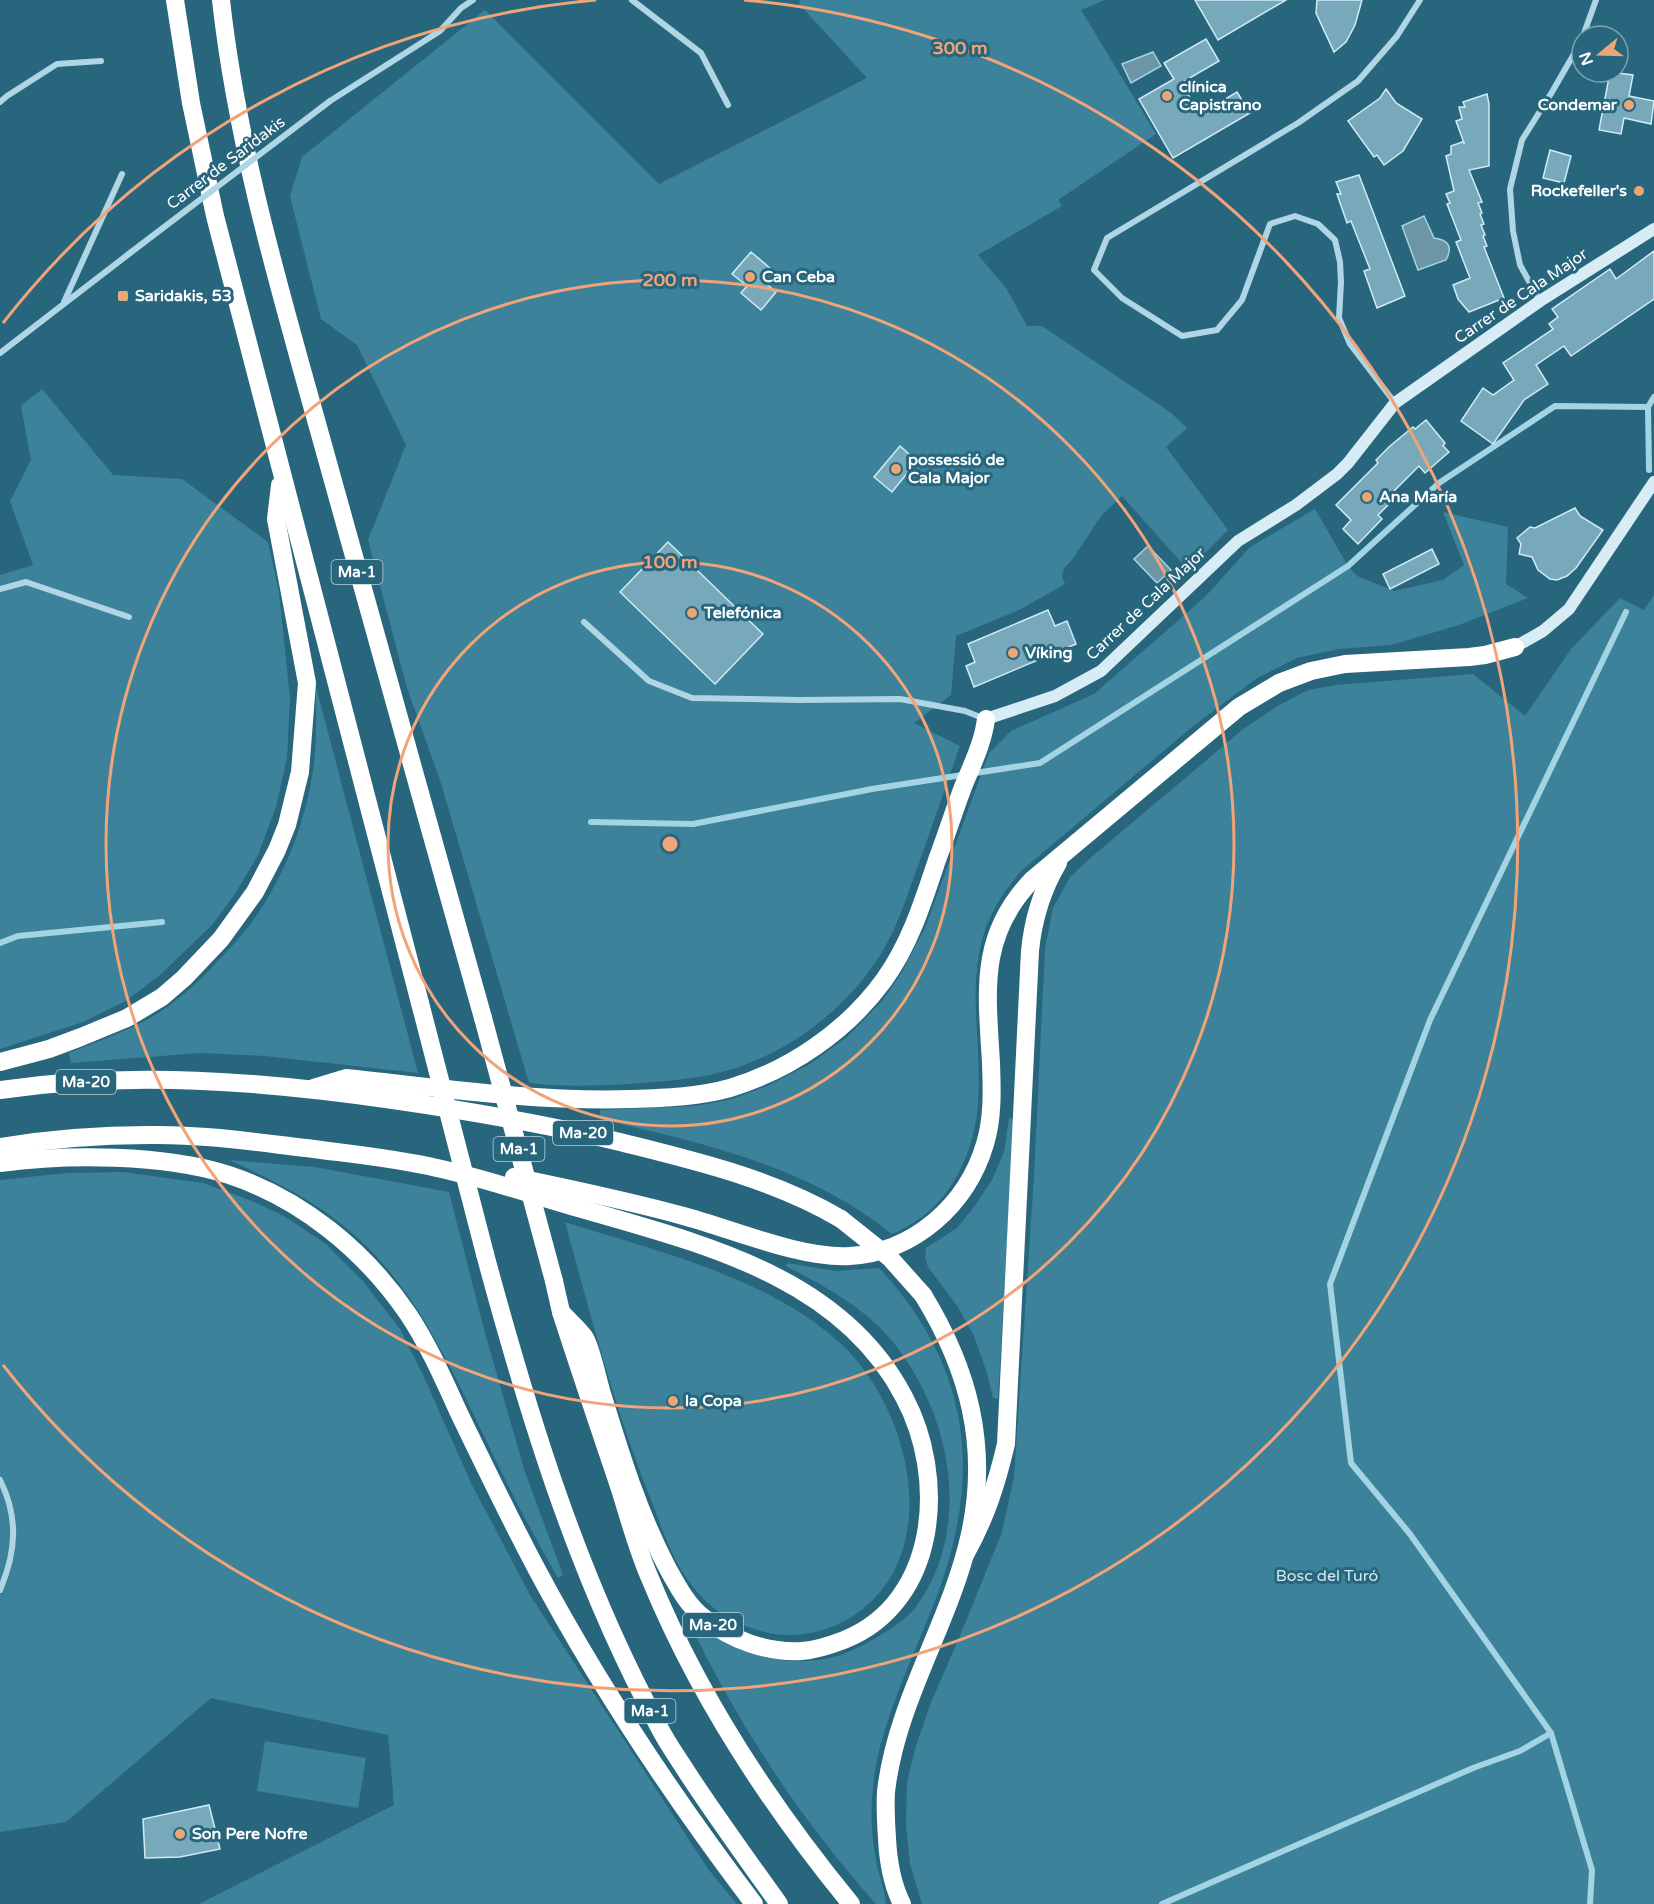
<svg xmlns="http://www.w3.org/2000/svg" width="1654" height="1904" viewBox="0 0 1654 1904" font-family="'Varela Round',sans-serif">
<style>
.green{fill:#3c829a}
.water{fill:#6c96a6;stroke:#a3d4e4;stroke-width:1.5}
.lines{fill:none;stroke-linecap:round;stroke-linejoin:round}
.stream{stroke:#a3d4e4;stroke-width:6}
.building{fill:#78a9ba;stroke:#d0ebf4;stroke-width:1.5}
.street{stroke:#aed6e4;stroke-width:6}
.secondary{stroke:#d7ecf4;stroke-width:12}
.highway{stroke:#fff;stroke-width:18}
.street-bridge{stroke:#aed6e4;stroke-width:6}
.highway-bridge{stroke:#fff;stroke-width:18}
.ring{fill:none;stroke:#f2a479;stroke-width:3}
.poi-dot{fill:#eba675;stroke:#28667d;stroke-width:2}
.labels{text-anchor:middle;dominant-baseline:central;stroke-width:6;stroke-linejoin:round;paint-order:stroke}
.shield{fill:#28667d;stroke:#bed1d8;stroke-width:1.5}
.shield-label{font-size:15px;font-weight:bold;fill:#fff}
.poi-label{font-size:16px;font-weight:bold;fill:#fff;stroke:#28667d;text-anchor:start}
.street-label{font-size:16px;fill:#fff;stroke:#28667d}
.park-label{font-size:16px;fill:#d0ebf4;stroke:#28667d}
.centre{fill:#f2a479;stroke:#28667d;stroke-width:3}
.ring-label{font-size:18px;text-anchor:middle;font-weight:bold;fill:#f2a479;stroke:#28667d;stroke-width:6;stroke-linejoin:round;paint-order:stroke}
</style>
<rect width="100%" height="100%" fill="#28667d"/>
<g class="green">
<path d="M800 0H1105L1081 10 1156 134 1058 200 1062 206 978 255 1006 288 1027 326H1042L1170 412 1187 428 1166 447 1228 530 1188 570 1122 496 1101 516 1072 560 1064 568 1062 576 1065 584 1019 610 956 636 951 695 914 723 960 746C946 786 932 826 918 866 907 896 897 928 881 954 843 1014 780 1060 710 1075 683 1080 656 1082 629 1084 595 1086 562 1087 529 1083L440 780 407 688 368 540 406 445 357 345 321 319 290 196 302 157 485 10 659 184 867 78 799 4Z"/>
<path d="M42 389 113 475 182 479 268 542 279 592 290 698 287 758 276 807 258 855 235 894 212 925 160 975 126 1001 83 1022 0 1049V575L33 565 10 501 31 460 21 406Z"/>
<path d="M1315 509 1348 566 1357 576 1394 591 1443 580 1464 565 1443 512 1508 527 1506 584 1528 598 1459 625 1391 645 1339 649 1297 658 1257 678 1192 727 1021 871C1006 889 991 910 984 933 960 1012 1000 1092 960 1170 945 1200 923 1221 892 1234 806 1165 704 1144 600 1119V1110L696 1106 732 1099 769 1085 810 1064 847 1037 882 1001 902 972 925 928 989 753 1011 731 1094 694 1205 597 1250 547Z"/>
<path d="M1654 595V1904H922L910 1864 906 1825 907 1783 915 1749 930 1705 962 1631 1002 1532 1014 1477 1034 1176 1045 948 1053 908 1070 877 1088 860 1242 730 1279 705 1308 690 1336 685 1473 674 1525 716 1571 649 1620 598 1644 610Z"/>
<path d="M316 687 418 1073 265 1056 200 1053 71 1063 69 1053C96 1042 123 1033 148 1019 174 1005 195 985 215 964 226 952 238 940 248 927 281 884 303 830 312 777 317 748 316 717 316 687Z"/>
<path d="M1009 1118 1014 1119 998 1399 993 1398 987 1373 974 1336 958 1307 928 1267 925 1258 926 1248 957 1228 974 1207 992 1180 1004 1152Z"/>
<path d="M229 1160 315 1167 449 1192 485 1333 524 1469 563 1575 558 1578C532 1533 508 1487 486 1440 447 1360 412 1279 340 1223 306 1196 268 1178 229 1160Z"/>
<path d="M123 1172 203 1183 252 1201 284 1216 326 1244 362 1280 400 1329 424 1377 471 1483 530 1595 708 1869 737 1904H199L394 1805 388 1735 211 1698 66 1822 0 1832V1180L66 1173Z"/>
<path d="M565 1222C656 1251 768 1277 840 1343 912 1409 947 1558 850 1618 825 1633 793 1639 765 1632 740 1626 716 1614 699 1594 676 1569 665 1537 653 1505 616 1414 591 1317 565 1222Z"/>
<path d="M787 1263 836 1271 879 1268C969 1365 983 1470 938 1593 918 1646 893 1696 879 1751 871 1785 869 1821 875 1855 877 1871 885 1888 886 1904H876C801 1820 739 1726 690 1624L695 1621C729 1652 779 1667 825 1659 843 1656 864 1645 879 1636 892 1628 905 1620 915 1608 976 1526 950 1407 887 1335 860 1305 822 1285 786 1266Z"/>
<path d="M265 1741 366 1758 358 1808 257 1791Z"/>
</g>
<g class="water">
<path d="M1153 52 1161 66 1131 83 1122 64Z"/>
<path d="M1424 216 1434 238C1449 240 1453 247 1446 260L1418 270 1402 226Z"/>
<path d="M1148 546 1171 570 1157 583 1134 559Z"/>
</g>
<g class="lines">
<g class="stream">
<path d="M1648 407 1649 470"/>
<path d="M591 822 693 824 872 789 1040 763 1348 566 1439 483 1555 406 1648 407 1654 397"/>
<path d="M0 943 18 936 162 922"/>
<path d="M1162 1904 1473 1768 1520 1751 1551 1733"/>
<path d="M1590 1904 1592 1870 1551 1733 1410 1534 1351 1463 1330 1284 1430 1020 1626 612"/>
</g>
</g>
<g class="building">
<path d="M1195 0H1286L1218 40Z"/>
<path d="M1317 0H1362L1355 25 1346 42 1334 52 1316 13Z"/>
<path d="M1206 39 1219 61 1181 83 1200 114 1237 92 1250 113 1173 158 1139 99 1174 79 1164 63Z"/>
<path d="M1610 72 1633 75 1629 96 1654 101 1651 124 1624 118 1621 134 1599 130Z"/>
<path d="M1386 89 1396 103 1422 119 1403 151 1384 165 1377 155 1374 157 1348 121 1380 98Z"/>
<path d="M1487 94 1489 104V166L1469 170 1482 202 1478 203 1482 213 1480 214 1484 224 1481 225 1485 235 1483 236 1487 246 1484 247 1504 298 1469 312 1458 299 1453 285 1470 278 1456 242 1461 240 1447 204 1450 203 1446 194 1454 191 1446 156 1451 154V146L1462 142 1464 143 1456 121 1462 119 1459 107H1465L1463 102Z"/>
<path d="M1550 150 1571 156 1564 183 1543 178Z"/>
<path d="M1359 175 1405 296 1377 308 1364 271 1370 269 1351 221 1347 223 1337 194H1341L1336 182Z"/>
<path d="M1654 251V299L1571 356 1564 346 1536 365 1548 384 1524 400 1493 444 1461 421 1483 388 1493 395 1514 380 1503 363 1553 329 1549 324 1558 317 1552 309 1610 269 1616 279Z"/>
<path d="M751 252 771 269 762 280 776 292 761 310 741 293 747 286 732 274Z"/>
<path d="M1426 420 1445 443 1443 446 1449 452 1425 473 1419 466 1389 496 1393 500 1378 515 1382 519 1358 544 1343 529 1351 520 1336 505 1378 463 1376 460 1390 446 1413 427 1415 429Z"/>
<path d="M900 446 917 461 892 492 874 477Z"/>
<path d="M1575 508 1580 516 1603 530 1576 568 1567 576 1557 580 1550 579 1538 570 1532 557 1519 554 1521 544 1517 538 1530 527 1535 528Z"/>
<path d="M668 542 763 634 715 684 620 592Z"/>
<path d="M1432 549 1439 564 1390 589 1383 574Z"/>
<path d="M1048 610 1055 626 1067 621 1076 644 974 687 966 666 975 662 968 644Z"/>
<path d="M209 1805 220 1849 180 1857 145 1858 143 1819Z"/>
</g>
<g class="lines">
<g class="street">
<path d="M632 0 701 53 728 105"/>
<path d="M1583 36 1596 0"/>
<path d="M330 101 440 31 461 8 473 0"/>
<path d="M0 102 7 96 57 64 101 61"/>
<path d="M1540 301 1520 265 1513 231 1510 189 1522 140 1552 92 1582 40"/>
<path d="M64 302 122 174"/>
<path d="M0 353 130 253"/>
<path d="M1395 403 1350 344 1339 318 1341 282 1340 262 1335 240 1318 224 1295 216 1270 224 1242 300 1217 330 1182 336 1122 298 1094 270 1107 238 1298 123 1358 81 1397 36 1420 0"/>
<path d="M0 589 26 582 129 617"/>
<path d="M584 622 649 681 692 698 800 700 900 699 965 711 985 719"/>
<path d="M0 1480C19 1518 16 1552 0 1590"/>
</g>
<g class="secondary">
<path d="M1515 647 1543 631 1569 609 1654 482"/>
<path d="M986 719 1055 696 1101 671 1238 541 1296 505 1337 474 1348 463 1395 403 1540 301 1654 229"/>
</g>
<g class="highway">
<path d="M175 0 191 103 215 216 420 1003"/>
<path d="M221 0C237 145 279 287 318 427 372 624 428 821 483 1018"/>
<path d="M0 1062 49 1049 81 1037 127 1018 162 997 184 978 221 939 255 892 277 850 287 825 300 772 307 683 276 519 280 485"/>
<path d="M313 1088 346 1078C441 1088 536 1102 631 1099 664 1098 698 1097 730 1088 790 1070 847 1031 884 980 910 944 923 902 937 860 946 836 954 811 963 787 972 765 983 743 986 719"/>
<path d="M0 1090C131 1071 262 1081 393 1100 469 1111 545 1124 620 1142 696 1161 773 1179 841 1219"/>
<path d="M0 1147C49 1139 99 1135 149 1135 201 1134 254 1142 306 1148 350 1154 394 1158 437 1168 488 1179 538 1197 589 1211 707 1245 843 1279 904 1397 947 1477 939 1602 844 1640 831 1645 817 1650 802 1651 767 1653 731 1640 704 1618 688 1606 678 1587 668 1569 639 1514 621 1456 603 1397 598 1382 592 1350 585 1338 579 1329 568 1320 561 1312"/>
<path d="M0 1163C67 1154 164 1154 229 1175 302 1199 365 1251 408 1314 428 1344 443 1378 458 1411 483 1463 508 1515 535 1566 598 1685 673 1797 754 1904"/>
<path d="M514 1177C572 1189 630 1201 687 1217 734 1230 803 1259 850 1256 914 1252 967 1205 985 1144 993 1118 992 1090 991 1063 987 992 978 936 1032 880L1239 707 1279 683 1311 671 1345 664 1469 657 1485 655 1515 647"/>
<path d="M485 1254C529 1417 578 1578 659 1727 667 1743 678 1758 688 1774 717 1818 748 1861 779 1904"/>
<path d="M554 1281 561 1312C580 1371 600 1430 620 1489 629 1518 637 1548 649 1576 698 1696 769 1804 851 1904"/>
<path d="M965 1555C986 1517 996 1486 1006 1444L1030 951C1033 920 1042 890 1058 863"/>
<path d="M902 1904C892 1884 888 1860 887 1838 886 1823 885 1807 886 1792 896 1701 951 1622 970 1534 989 1446 969 1370 923 1295"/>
</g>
<path class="street-bridge" d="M130 253 330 101"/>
<g class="highway-bridge">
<path d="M420 1003 485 1254"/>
<path d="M483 1018 554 1281"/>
<path d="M841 1219 890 1258 923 1295"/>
</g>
</g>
<g class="ring">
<circle cx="670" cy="844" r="282"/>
<circle cx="670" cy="844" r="564"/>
<path d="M3 323A847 847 0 0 1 596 0M744 0A847 847 0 1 1 3 1365"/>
</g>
<g class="poi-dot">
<circle cx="1167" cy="96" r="6"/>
<circle cx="1629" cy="105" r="6"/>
<circle cx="1639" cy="191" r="6"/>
<circle cx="750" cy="277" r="6"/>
<rect x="117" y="290" width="12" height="12" rx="3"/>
<circle cx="896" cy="469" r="6"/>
<circle cx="1367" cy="497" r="6"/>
<circle cx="692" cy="613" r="6"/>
<circle cx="1013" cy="653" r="6"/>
<circle cx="673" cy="1401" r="6"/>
<circle cx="180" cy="1834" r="6"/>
</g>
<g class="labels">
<g class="shield">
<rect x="331.5" y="560" width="51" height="24" rx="4.5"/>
<rect x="56" y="1070" width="60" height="24" rx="4.5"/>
<rect x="553" y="1121" width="60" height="24" rx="4.5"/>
<rect x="493.5" y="1137" width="51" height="24" rx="4.5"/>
<rect x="683" y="1613" width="60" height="24" rx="4.5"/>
<rect x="624.5" y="1699" width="51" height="24" rx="4.5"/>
</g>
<g class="shield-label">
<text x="357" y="572">Ma-1</text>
<text x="86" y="1082">Ma-20</text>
<text x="583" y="1133">Ma-20</text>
<text x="519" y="1149">Ma-1</text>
<text x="713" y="1625">Ma-20</text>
<text x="650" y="1711">Ma-1</text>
</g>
<g class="poi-label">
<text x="1179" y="87">clínica<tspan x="1179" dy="18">Capistrano</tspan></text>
<text x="1617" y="105" text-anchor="end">Condemar</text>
<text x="1627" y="191" text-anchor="end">Rockefeller's</text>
<text x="762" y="277">Can Ceba</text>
<text x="135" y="296">Saridakis, 53</text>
<text x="908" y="460">possessió de<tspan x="908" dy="18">Cala Major</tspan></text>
<text x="1379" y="497">Ana María</text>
<text x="704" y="613">Telefónica</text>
<text x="1025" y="653">Víking</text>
<text x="685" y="1401">la Copa</text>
<text x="192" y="1834">Son Pere Nofre</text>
</g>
<g class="street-label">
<text transform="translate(226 163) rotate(-37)">Carrer de Saridakis</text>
<text transform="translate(1521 296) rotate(-34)">Carrer de Cala Major</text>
<text transform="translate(1146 604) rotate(-43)">Carrer de Cala Major</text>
</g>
<g class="park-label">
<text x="1327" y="1576">Bosc del Turó</text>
</g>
</g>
<circle cx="670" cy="844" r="9" class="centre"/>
<g class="ring-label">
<text x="960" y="54">300 m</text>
<text x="670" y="286">200 m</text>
<text x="670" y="568">100 m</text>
</g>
<g transform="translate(1600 54) rotate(251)"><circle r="28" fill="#28667d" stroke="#7ea3b1" stroke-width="1.5"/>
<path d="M0-4.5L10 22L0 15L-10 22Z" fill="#eba675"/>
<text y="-9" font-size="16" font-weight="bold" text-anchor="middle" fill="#ffffff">N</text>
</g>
</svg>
